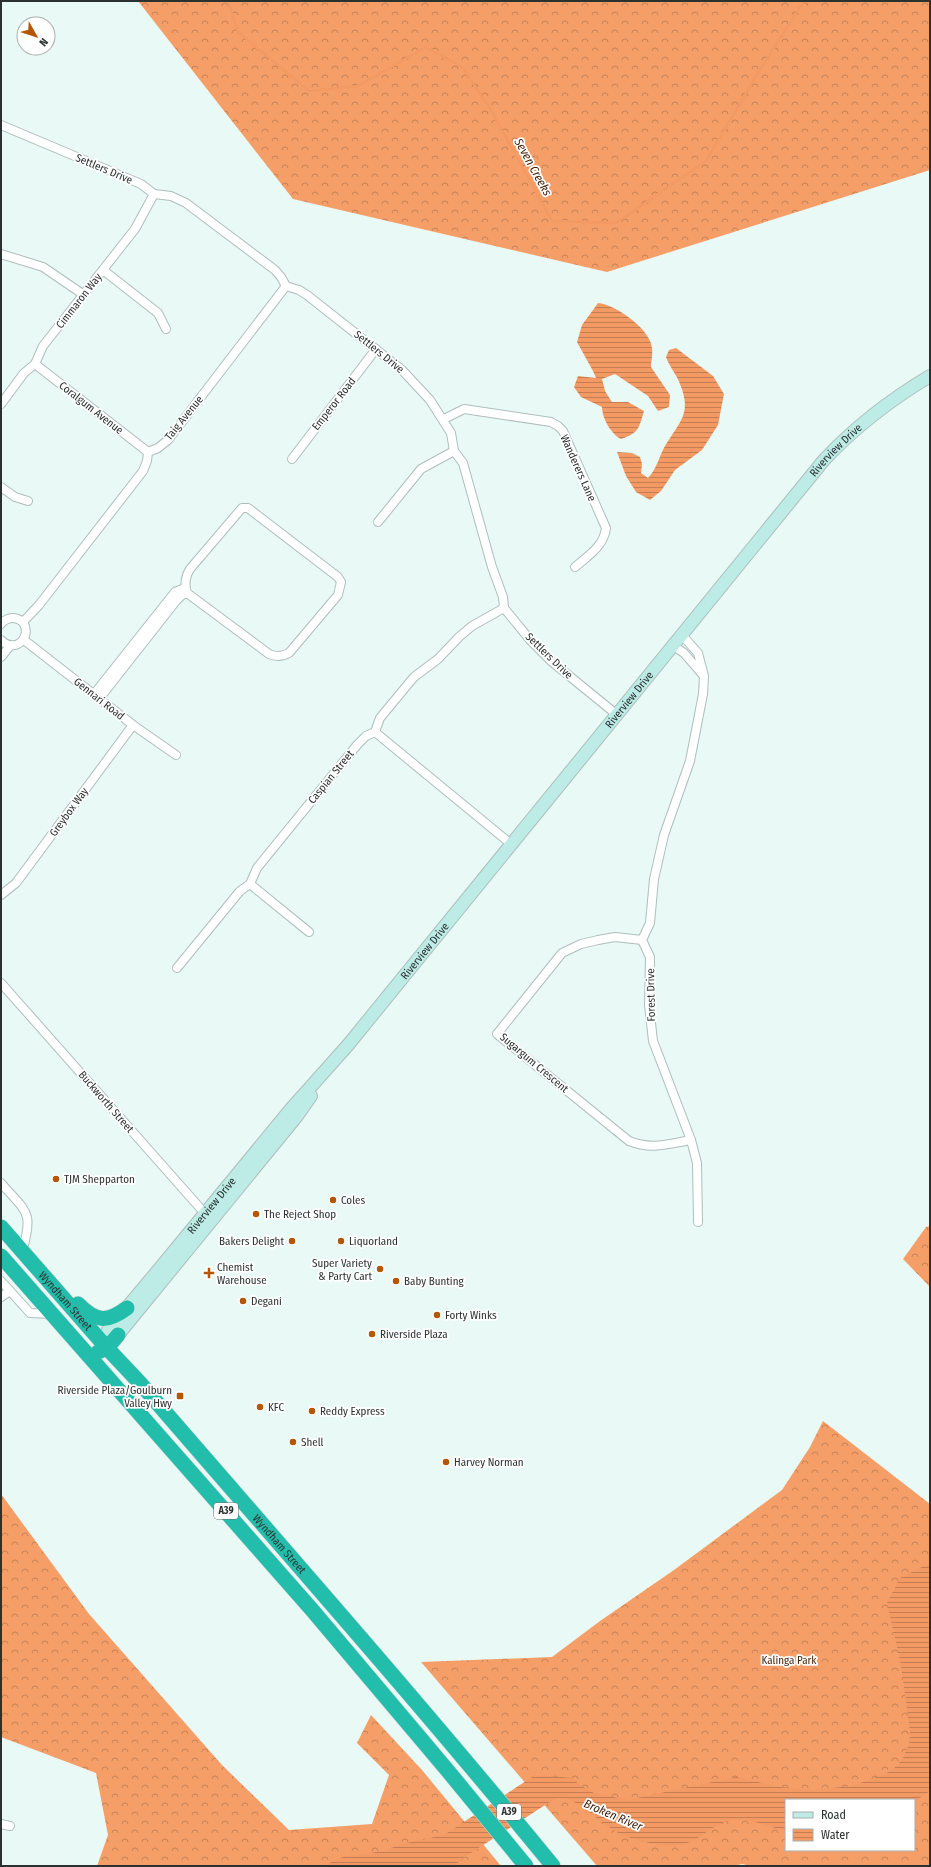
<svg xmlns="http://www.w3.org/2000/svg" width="931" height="1867" viewBox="0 0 931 1867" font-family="'Fira Sans Condensed',sans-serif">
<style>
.forest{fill:url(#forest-crowns);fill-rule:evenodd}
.water{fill:url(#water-rules)}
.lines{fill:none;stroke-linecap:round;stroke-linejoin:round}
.stream{stroke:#f39a64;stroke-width:2.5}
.street-casing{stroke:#aebebb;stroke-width:10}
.secondary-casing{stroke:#aebebb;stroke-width:14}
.highway-casing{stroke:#d5d6d6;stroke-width:16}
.street{stroke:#fff;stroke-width:8}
.secondary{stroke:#bdebe6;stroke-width:12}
.highway{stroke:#23bdab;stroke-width:15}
.poi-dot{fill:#b45603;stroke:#fff;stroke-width:1.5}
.labels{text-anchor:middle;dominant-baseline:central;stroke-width:3.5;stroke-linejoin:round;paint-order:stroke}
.shield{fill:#fff;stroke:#6b6f6e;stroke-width:1}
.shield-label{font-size:10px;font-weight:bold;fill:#2b3130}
.street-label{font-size:11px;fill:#2b3130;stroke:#fff}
.poi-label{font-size:11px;fill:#2b3130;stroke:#fff;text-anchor:start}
.park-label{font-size:11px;fill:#411f08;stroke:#fff}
.water-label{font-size:12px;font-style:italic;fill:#43210a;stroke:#fff}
</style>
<defs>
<pattern id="forest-crowns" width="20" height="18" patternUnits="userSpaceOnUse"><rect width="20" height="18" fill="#f69e68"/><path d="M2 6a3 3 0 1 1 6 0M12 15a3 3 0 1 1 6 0" fill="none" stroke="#c78156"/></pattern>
<pattern id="water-rules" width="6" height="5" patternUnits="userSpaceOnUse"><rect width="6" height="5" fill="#f39a64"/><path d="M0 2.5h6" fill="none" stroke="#c57e53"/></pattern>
</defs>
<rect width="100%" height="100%" fill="#e9faf6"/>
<g class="forest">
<path d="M138 1H930V170L607 272 293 199Z"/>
<path d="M930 1226V1287L903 1259 926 1227Z"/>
<path d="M823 1421 930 1504V1866H751L742 1864 734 1866H597L421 1662 552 1657 600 1621 674 1570 782 1490 810 1447ZM786 1800H914V1850H786Z"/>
<path d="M1 1494 89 1614 222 1765 289 1830 372 1824 389 1775 357 1743 371 1715 422 1770 501 1866H97L108 1835 96 1773 1 1737Z"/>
</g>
<g class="water">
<path d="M598 303C615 304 652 330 652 349 653 354 651 361 651 367L670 395 669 407 658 411 648 396 615 374 602 379 605 391 612 402H628L644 411C639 428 639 433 621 439 611 434 602 418 602 407L581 397 574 387 578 376 596 378 593 371 577 342 582 325Z"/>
<path d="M676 348 713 376 724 394 718 425 702 450 675 470 661 491 650 500 636 492 626 476 617 452 632 453 640 457 642 464 641 473 648 478C657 469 659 456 665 446 680 421 692 414 680 384 677 375 670 368 666 357L669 350Z"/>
<path d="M930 1563V1610L928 1620 930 1632V1791L914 1802V1800H786V1831C769 1827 753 1819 736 1820 717 1820 704 1837 687 1843 671 1850 635 1841 619 1833 603 1825 590 1811 574 1802L566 1798H556L463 1858 454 1866H327L332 1861 343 1857 384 1851 402 1844 444 1835 535 1775 573 1778 578 1784 594 1793 628 1800 736 1777 779 1787 814 1790 852 1786 885 1774 897 1766 903 1758 909 1744 910 1731 901 1665 887 1603 900 1578Z"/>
</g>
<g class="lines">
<path class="stream" d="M228 1 238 32 309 91 358 86 426 47 463 68 492 112 552 221 616 223 706 161 758 73 804 1"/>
<g class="street-casing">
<g id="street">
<path d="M1 125 141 184 154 194 171 196 186 203 275 270 281 277 286 286 299 290 307 295 402 370 430 400 451 433 454 451 463 463 492 567 503 597 504 608 531 641 551 661 616 714"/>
<path d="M1 254 43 267 84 295"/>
<path d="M103 270 158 313 166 329"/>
<path d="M35 364 148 452"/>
<path d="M1 404 24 373 35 364 43 346 135 229 154 194"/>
<path d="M444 419 464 409 551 422 558 426 563 431 606 528C604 546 588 556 575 567"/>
<path d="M292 459 376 349"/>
<path d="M1 487 15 497 28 501"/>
<path d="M242 508H248L338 577 341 582 338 595 289 653C282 657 276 657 269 654L187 593C184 584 185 577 190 569Z"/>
<path d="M378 522 421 469 454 451"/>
<path d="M23 622 39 605 143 471 147 461 148 452 158 448 168 440 286 286"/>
<path d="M1 624C7 617 15 616 23 622 33 638 14 654 1 640"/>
<path d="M681 634 698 653 704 676 703 694 690 761 664 835 654 879 650 923 642 940 650 957 649 1005 653 1041 691 1140 697 1163 698 1222"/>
<path d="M24 640 133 725 176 755"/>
<path d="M672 645 684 653 703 675"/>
<path d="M1 657 10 646"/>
<path d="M94 694 175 592 185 588"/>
<path d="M99 699 176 601 182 595 187 593"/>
<path d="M375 732 511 844"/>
<path d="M250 884 309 932"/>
<path d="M1 895 16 883 133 725"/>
<path d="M642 940 615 937 598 940 581 944 562 953 497 1034 629 1141C652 1150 668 1144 691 1140"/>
<path d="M177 968 240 891 250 884 257 868 357 745 366 736 375 732 380 718 414 677 438 659 459 637 472 626 504 608"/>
<path d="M1 983 208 1217"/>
<path d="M1 1183C27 1213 34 1211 22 1252"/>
<path d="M1 1281 30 1313 51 1314"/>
<path d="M1 1297 10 1291"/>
<path d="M1 1824 10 1826"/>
</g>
</g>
<g class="secondary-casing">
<g id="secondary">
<path id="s1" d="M108 1330 160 1268 290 1110 348 1045 824 460C855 427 890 400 930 376"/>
<path d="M118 1335 297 1116 311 1096"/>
</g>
</g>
<g class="highway-casing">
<g id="highway">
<path id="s2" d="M1 1227 107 1348 140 1383C278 1543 419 1702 553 1866"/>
<path d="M1 1256 313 1611 448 1771 526 1866"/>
<path d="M78 1304C96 1322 107 1323 127 1308"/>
<path d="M98 1352 107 1348 118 1335"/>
</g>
</g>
<use href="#street" class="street"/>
<use href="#secondary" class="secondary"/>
<use href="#highway" class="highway"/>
</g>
<g class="poi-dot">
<circle cx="56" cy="1179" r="4"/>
<circle cx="333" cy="1200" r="4"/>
<circle cx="256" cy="1214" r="4"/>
<circle cx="292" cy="1241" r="4"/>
<circle cx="341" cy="1241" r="4"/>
<circle cx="380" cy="1269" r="4"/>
<path d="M207 1267h4v4h4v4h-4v4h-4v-4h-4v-4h4z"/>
<circle cx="396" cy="1281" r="4"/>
<circle cx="243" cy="1301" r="4"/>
<circle cx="437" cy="1315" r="4"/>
<circle cx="372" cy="1334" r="4"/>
<rect x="176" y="1392" width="8" height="8" rx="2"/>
<circle cx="260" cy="1407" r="4"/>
<circle cx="312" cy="1411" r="4"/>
<circle cx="293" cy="1442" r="4"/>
<circle cx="446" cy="1462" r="4"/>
</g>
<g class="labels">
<g class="shield">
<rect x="214" y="1503" width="24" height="16" rx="3"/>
<rect x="497" y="1804" width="24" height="16" rx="3"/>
</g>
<g class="shield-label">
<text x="226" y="1511">A39</text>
<text x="509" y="1812">A39</text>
</g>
<g class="street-label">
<text transform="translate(104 169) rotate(23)">Settlers Drive</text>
<text transform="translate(79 301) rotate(-52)">Cimmaron Way</text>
<text transform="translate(379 352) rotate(39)">Settlers Drive</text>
<text transform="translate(334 404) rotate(-52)">Emperor Road</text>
<text transform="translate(91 408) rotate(38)">Coralgum Avenue</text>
<text transform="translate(184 418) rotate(-51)">Taig Avenue</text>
<text stroke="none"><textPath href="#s1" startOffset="1142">Riverview Drive</textPath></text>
<text transform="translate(578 468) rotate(66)">Wanderers Lane</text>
<text transform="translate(549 656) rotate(44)">Settlers Drive</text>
<text transform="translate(99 699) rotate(38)">Gennari Road</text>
<text stroke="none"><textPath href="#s1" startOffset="818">Riverview Drive</textPath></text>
<text transform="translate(331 777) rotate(-51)">Caspian Street</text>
<text transform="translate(69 812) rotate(-54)">Greybox Way</text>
<text stroke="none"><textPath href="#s1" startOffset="494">Riverview Drive</textPath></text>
<text transform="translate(651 995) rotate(-91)">Forest Drive</text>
<text transform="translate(534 1063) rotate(40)">Sugargum Crescent</text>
<text transform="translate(106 1102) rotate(49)">Buckworth Street</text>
<text stroke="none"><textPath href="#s1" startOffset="162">Riverview Drive</textPath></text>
<text stroke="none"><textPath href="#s2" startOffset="98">Wyndham Street</textPath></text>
<text stroke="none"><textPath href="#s2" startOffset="422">Wyndham Street</textPath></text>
</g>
<g class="poi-label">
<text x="64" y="1179">TJM Shepparton</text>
<text x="341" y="1200">Coles</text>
<text x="264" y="1214">The Reject Shop</text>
<text x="284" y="1241" text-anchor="end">Bakers Delight</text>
<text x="349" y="1241">Liquorland</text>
<text x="372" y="1263" text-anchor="end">Super Variety<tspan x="372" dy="13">&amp; Party Cart</tspan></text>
<text x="217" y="1267">Chemist<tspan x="217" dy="13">Warehouse</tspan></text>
<text x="404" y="1281">Baby Bunting</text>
<text x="251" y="1301">Degani</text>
<text x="445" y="1315">Forty Winks</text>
<text x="380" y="1334">Riverside Plaza</text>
<text x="172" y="1390" text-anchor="end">Riverside Plaza/Goulburn<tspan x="172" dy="13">Valley Hwy</tspan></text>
<text x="268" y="1407">KFC</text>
<text x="320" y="1411">Reddy Express</text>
<text x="301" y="1442">Shell</text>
<text x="454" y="1462">Harvey Norman</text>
</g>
<g class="park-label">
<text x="789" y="1660">Kalinga Park</text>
</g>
<g class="water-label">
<text transform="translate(533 167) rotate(61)">Seven Creeks</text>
<text transform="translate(613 1815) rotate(23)">Broken River</text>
</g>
</g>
<rect width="931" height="1867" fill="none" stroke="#2b3130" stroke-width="4"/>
<rect x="785" y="1799" width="130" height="52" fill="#ffffff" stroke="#aaadac"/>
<rect x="793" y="1812" width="20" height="6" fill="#bdebe6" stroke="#aaadac"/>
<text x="821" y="1819" font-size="12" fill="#2b3130">Road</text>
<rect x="793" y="1829" width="20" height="12" fill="url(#water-rules)" stroke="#aaadac"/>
<text x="821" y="1839" font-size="12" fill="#2b3130">Water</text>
<g transform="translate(36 36) rotate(129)"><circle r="19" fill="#ffffff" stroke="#aaadac"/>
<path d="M0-3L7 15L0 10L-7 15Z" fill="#b45603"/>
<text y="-6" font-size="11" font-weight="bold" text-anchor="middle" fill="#2b3130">N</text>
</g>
</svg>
